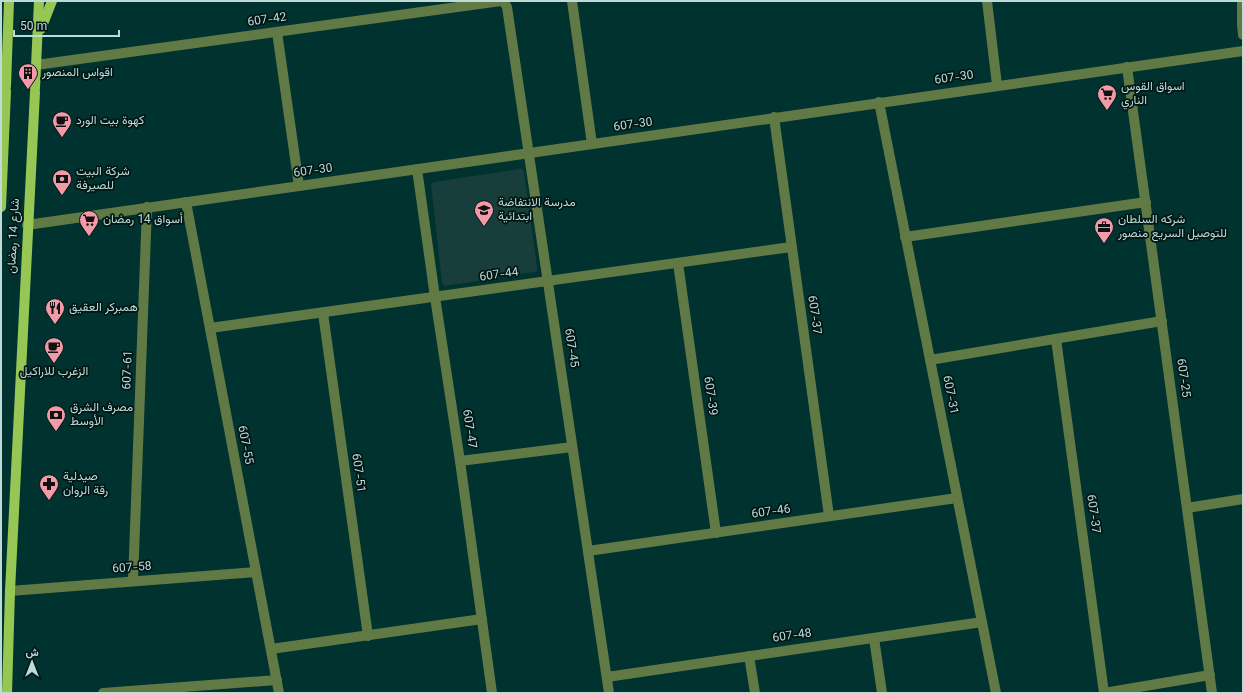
<svg xmlns="http://www.w3.org/2000/svg" width="1244" height="694" viewBox="0 0 1244 694" font-family="Georgia,Vazirmatn,serif">
<style>
.built{fill:#173e3b}
.lines{fill:none;stroke-linecap:round;stroke-linejoin:round}
.minor{stroke:#617944;stroke-width:10}
.major{stroke:#96c755;stroke-width:10}
.labels{text-anchor:middle;dominant-baseline:central;stroke-width:3.5;stroke-linejoin:round;paint-order:stroke}
.street-label{font-size:12px;fill:#bedbd8;stroke:#011715}
.poi-label{font-size:12px;fill:#bedbd8;stroke:#011715;text-anchor:start}
</style>
<rect width="100%" height="100%" fill="#00322f"/>
<path class="built" d="M519 169H523L524 172 537 267V271L535 272 445 286 442 283 431 184 434 182Z"/>
<g class="lines">
<g class="minor">
<path d="M501 1 504 2 507 7 609 693"/>
<path d="M572 1 592 144"/>
<path d="M987 1 997 85"/>
<path d="M1242 1V25L1243 35"/>
<path d="M277 32 299 186"/>
<path d="M36 65 501 1"/>
<path d="M1127 67 1212 693"/>
<path d="M879 102 996 693"/>
<path d="M774 117 829 516"/>
<path d="M417 169 435 297 460 461 492 693"/>
<path d="M186 202 279 693"/>
<path d="M27 225 1243 51"/>
<path d="M905 237 1146 202"/>
<path d="M678 263 716 533"/>
<path d="M323 313 368 636"/>
<path d="M210 328 791 247"/>
<path d="M1056 339 1104 693"/>
<path d="M930 360 1162 321"/>
<path d="M460 461 572 447"/>
<path d="M1187 508 1243 499"/>
<path d="M588 551 957 498"/>
<path d="M133 581 147 207"/>
<path d="M10 591 256 572"/>
<path d="M874 638 882 693"/>
<path d="M271 649 482 619"/>
<path d="M749 656 755 693"/>
<path d="M607 677 982 622"/>
<path d="M103 693 277 680"/>
<path d="M1104 693 1210 675"/>
</g>
<g class="major">
<path d="M41 29 52 1"/>
<path d="M6 86 9 1"/>
<path d="M35 88 39 1"/>
<path d="M1 207 6 91"/>
<path d="M7 693 10 591 35 92"/>
</g>
</g>
<defs>
<g id="building-pin" transform="scale(1)"><path d="M0 17L-7.5 6A9.5 9.5 0 1 1 7.5 6Z" fill="#f39aa9" stroke="#011715"/><path d="M-4-6H4V6H1V3H-1V6H-4ZM-2.5-4.3h1.7v1.8h-1.7ZM.8-4.3h1.7v1.8H.8ZM-2.5-1h1.7V.8h-1.7ZM.8-1h1.7V.8H.8Z" fill="#111"/></g>
<g id="supermarket-pin" transform="scale(1)"><path d="M0 17L-7.5 6A9.5 9.5 0 1 1 7.5 6Z" fill="#f39aa9" stroke="#011715"/><path d="M-6-5.5h2.5l.6 2H6L4.5 2H-2.5L-4.4-4H-6ZM-1.5 3.2a1.3 1.3 0 1 0 .1 0ZM3 3.2a1.3 1.3 0 1 0 .1 0Z" fill="#111"/></g>
<g id="cafe-pin" transform="scale(1)"><path d="M0 17L-7.5 6A9.5 9.5 0 1 1 7.5 6Z" fill="#f39aa9" stroke="#011715"/><path d="M-5.5-4.5H6V0H3Q3 3.5 0 3.5H-2.5Q-5.5 3.5-5.5 0ZM3-3.2v2h1.7v-2ZM-6 4.5H4V6H-6Z" fill="#111"/></g>
<g id="bank-pin" transform="scale(1)"><path d="M0 17L-7.5 6A9.5 9.5 0 1 1 7.5 6Z" fill="#f39aa9" stroke="#011715"/><path d="M-6-4H6V4H-6ZM0-2.3a2.3 2.3 0 1 0 0 4.6a2.3 2.3 0 1 0 0-4.6Z" fill="#111"/></g>
<g id="school-pin" transform="scale(1)"><path d="M0 17L-7.5 6A9.5 9.5 0 1 1 7.5 6Z" fill="#f39aa9" stroke="#011715"/><path d="M0-5L7-2L0 1L-7-2ZM-4 1L0 2.5L4 1V4Q0 6-4 4Z" fill="#111"/></g>
<g id="office-pin" transform="scale(1)"><path d="M0 17L-7.5 6A9.5 9.5 0 1 1 7.5 6Z" fill="#f39aa9" stroke="#011715"/><path d="M-6-3h4V-5.5h4V-3h4V5H-6ZM-1-4.5V-3h2v-1.5ZM-6 0V1H6V0Z" fill="#111"/></g>
<g id="restaurant-pin" transform="scale(1)"><path d="M0 17L-7.5 6A9.5 9.5 0 1 1 7.5 6Z" fill="#f39aa9" stroke="#011715"/><path d="M-5-6h1v4h1v-4h1v4h1v-4h1v5L-1.5 .5V6h-2V.5L-5-1ZM5-6V6H3V1.5H1.5Q1.5-4 5-6Z" fill="#111"/></g>
<g id="pharmacy-pin" transform="scale(1)"><path d="M0 17L-7.5 6A9.5 9.5 0 1 1 7.5 6Z" fill="#f39aa9" stroke="#011715"/><path d="M-2-6h4v4h4v4h-4v4h-4v-4h-4v-4h4Z" fill="#111"/></g>
</defs>
<g fill-rule="evenodd">
<use href="#building-pin" x="28" y="73"/>
<use href="#supermarket-pin" x="1107" y="94"/>
<use href="#cafe-pin" x="62" y="121"/>
<use href="#bank-pin" x="62" y="179"/>
<use href="#school-pin" x="484" y="210"/>
<use href="#supermarket-pin" x="89" y="220"/>
<use href="#office-pin" x="1104" y="227"/>
<use href="#restaurant-pin" x="55" y="308"/>
<use href="#cafe-pin" x="54" y="347"/>
<use href="#bank-pin" x="56" y="415"/>
<use href="#pharmacy-pin" x="49" y="484"/>
</g>
<g class="labels">
<g class="street-label">
<text transform="translate(267 20) rotate(-8)">607-42</text>
<text transform="translate(954 78) rotate(-8)">607-30</text>
<text transform="translate(633 125) rotate(-8)">607-30</text>
<text transform="translate(313 171) rotate(-8)">607-30</text>
<text transform="translate(14 236) rotate(-87)">شارع 14 رمضان</text>
<text transform="translate(499 275) rotate(-8)">607-44</text>
<text transform="translate(814 315) rotate(82)">607-37</text>
<text transform="translate(571 348) rotate(81)">607-45</text>
<text transform="translate(128 370) rotate(-88)">607-61</text>
<text transform="translate(1183 378) rotate(82)">607-25</text>
<text transform="translate(950 395) rotate(79)">607-31</text>
<text transform="translate(710 396) rotate(82)">607-39</text>
<text transform="translate(469 429) rotate(81)">607-47</text>
<text transform="translate(245 445) rotate(79)">607-55</text>
<text transform="translate(358 473) rotate(82)">607-51</text>
<text transform="translate(771 512) rotate(-8)">607-46</text>
<text transform="translate(1093 514) rotate(82)">607-37</text>
<text transform="translate(132 568) rotate(-4)">607-58</text>
<text transform="translate(792 636) rotate(-8)">607-48</text>
</g>
<g class="poi-label">
<text x="42" y="73">اقواس المنصور</text>
<text x="1121" y="87">اسواق القوس<tspan x="1121" dy="14">الناري</tspan></text>
<text x="76" y="121">كهوة بيت الورد</text>
<text x="76" y="172">شركة البيت<tspan x="76" dy="14">للصيرفة</tspan></text>
<text x="498" y="203">مدرسة الانتفاضة<tspan x="498" dy="14">ابتدائية</tspan></text>
<text x="103" y="220">أسواق 14 رمضان</text>
<text x="1118" y="220">شركه السلطان<tspan x="1118" dy="14">للتوصيل السريع منصور</tspan></text>
<text x="69" y="308">همبركر العقيق</text>
<text x="54" y="372" text-anchor="middle">الزغرب للاراكيل</text>
<text x="70" y="408">مصرف الشرق<tspan x="70" dy="14">الأوسط</tspan></text>
<text x="63" y="477">صيدلية<tspan x="63" dy="14">رقة الروان</tspan></text>
</g>
</g>
<rect width="1244" height="694" fill="none" stroke="#bedbd8" stroke-width="4"/>
<g transform="translate(32 662)" stroke="#011715" stroke-width="3" paint-order="stroke">
<path d="M0-3L7 15L0 10L-7 15Z" fill="#bedbd8"/>
<text y="-6" font-size="11" font-weight="bold" text-anchor="middle" fill="#bedbd8">ش</text>
</g>
<path d="M14 30v6h105v-6" fill="none" stroke="#bedbd8" stroke-width="2"/>
<text x="20" y="30" font-size="12" fill="#bedbd8" stroke="#011715" stroke-width="3" paint-order="stroke">50 m</text>
</svg>
